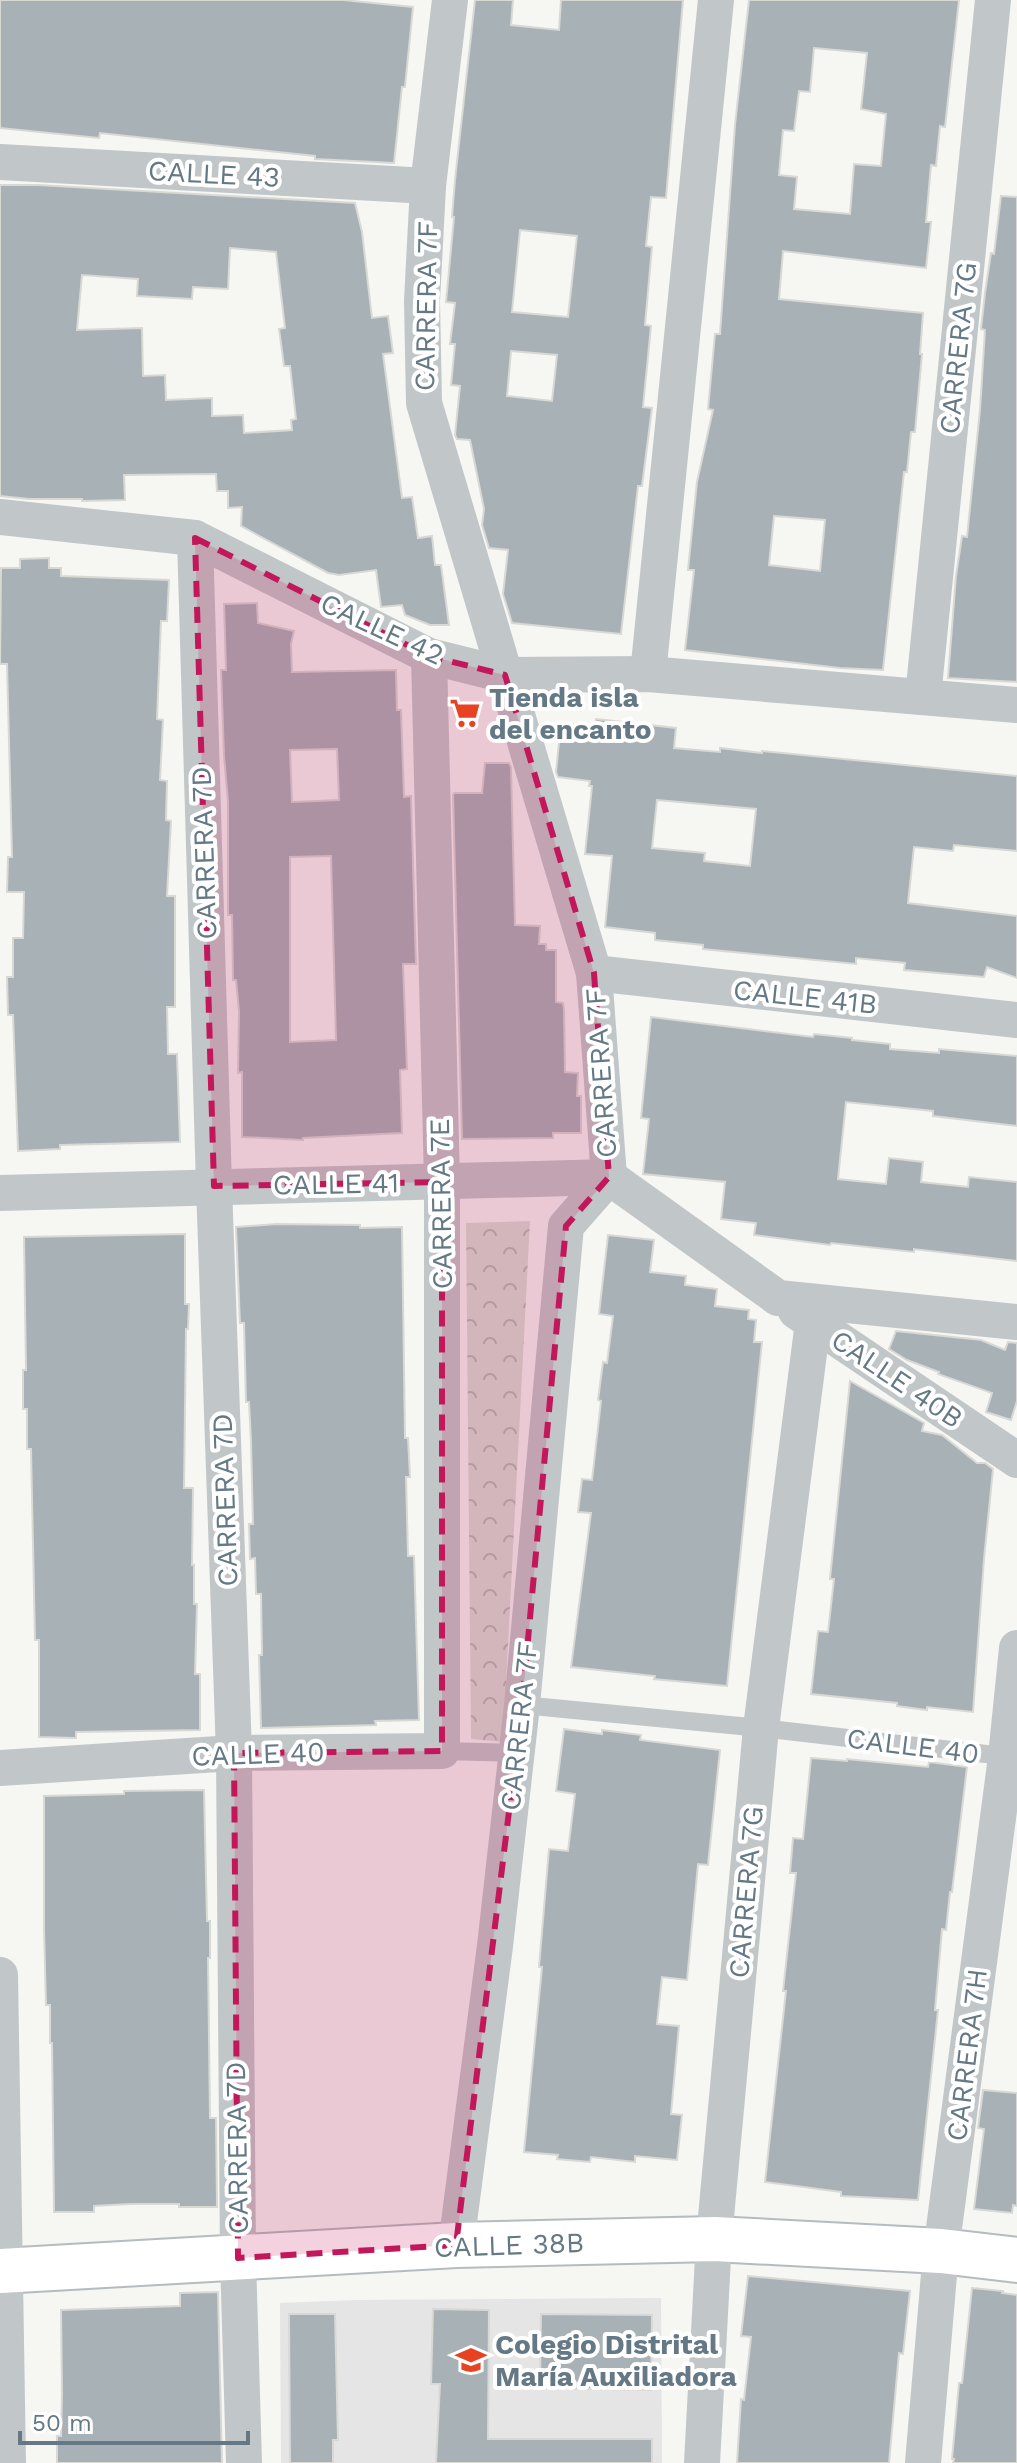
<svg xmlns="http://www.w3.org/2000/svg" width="1017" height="2463" viewBox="0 0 1017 2463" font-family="'Work Sans',sans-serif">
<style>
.built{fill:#e4e5e4}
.park{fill:url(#park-crowns)}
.building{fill:#a8b1b6;stroke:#d8d8d5;stroke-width:2;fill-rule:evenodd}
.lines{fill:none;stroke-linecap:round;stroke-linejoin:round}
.secondary-casing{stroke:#b5bbbf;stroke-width:48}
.lane{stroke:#c1c6c9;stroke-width:18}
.street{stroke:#c1c6c9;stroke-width:36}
.secondary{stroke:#fff;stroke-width:44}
.marked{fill:#c2185b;fill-opacity:0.2;stroke:#c2185b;stroke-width:6;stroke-dasharray:16 10;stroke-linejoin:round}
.labels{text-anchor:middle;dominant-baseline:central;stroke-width:8;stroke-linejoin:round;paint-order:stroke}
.street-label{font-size:28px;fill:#647885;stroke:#fff}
.poi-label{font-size:28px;font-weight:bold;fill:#647885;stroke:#fff;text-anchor:start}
</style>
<defs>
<pattern id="park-crowns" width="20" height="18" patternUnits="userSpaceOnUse" patternTransform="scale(2)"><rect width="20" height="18" fill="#d8ded4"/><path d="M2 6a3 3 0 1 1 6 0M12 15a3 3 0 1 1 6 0" fill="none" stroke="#b3b9b2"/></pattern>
</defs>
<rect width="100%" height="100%" fill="#f6f6f3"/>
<path class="built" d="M661 2298 662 2463H281L280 2303 357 2300Z"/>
<path class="park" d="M530 1221 503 1742 471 1739 466 1223Z"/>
<g class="building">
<path d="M0 0H343L413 7 405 87H402L394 163 315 159V156L100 133 99 138 0 128Z"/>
<path d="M475 0H513L511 25 559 30 561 0H683L666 198 651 197 646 246 652 247 645 325 651 326 643 407 652 408 642 486H638L621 634 512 623 503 594 508 550 489 548 482 525 484 509 470 440 457 439 455 435 460 386 451 385 455 344H450L455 303 446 302 454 217H452L455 180ZM520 230 577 236 568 317 512 312ZM511 351 557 355 552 401 507 396Z"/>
<path d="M749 0H959L945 127 940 126 936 166 931 165 926 222H931L926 268 783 251 779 299 923 313 920 354H922L915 432H911L907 472H904L883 670 840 668 685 650 694 570H688L697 482 713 410 708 409 715 334H720L735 125ZM814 48 867 53 861 109 886 114 881 166 854 164 850 214 794 209 797 177 779 175 783 130 794 131 799 91 810 92ZM774 516 825 520 820 571 769 565Z"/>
<path d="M0 185H38L355 203 362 232 372 318 388 316 393 353 383 354 402 498 412 497 418 538 432 536 435 565H441L449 625H430L405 615 402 605 381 607 376 570 339 575 328 573 241 526 242 507 228 508V491H217L216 474 124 475 125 500 82 501V499H29L0 496ZM230 248 276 252 285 328 279 329 284 366H290L296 419 291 420 292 430 244 433 243 415 212 416V398L166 400 165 375 143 376 142 328 77 330 82 275 138 279 137 296 192 299 193 287 228 289Z"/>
<path d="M1001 196 1017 197V682L948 678 956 576 962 536 967 537 980 410 985 330 981 329 985 293 991 253 994 254Z"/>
<path d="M49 558V568H61V576L169 580 167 621H161L157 719 163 720 160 780 167 781 166 820 171 821 167 896H175V1007H167L168 1054H177L180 1142 60 1145V1149L18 1151 13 1015H8L7 977H13V938H23L24 892H7L8 857H12L7 664H0L1 568H20V559Z"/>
<path d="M257 603 258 623 294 631 291 644 292 672 396 670 397 710H401L404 797 411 796 416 964H403L407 1069 400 1070 402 1133 303 1138V1140L242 1137V1072L238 1073 239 1011 236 980H233L232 915H228V801L224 756 221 670H226L224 604ZM337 749 339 800 292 802 290 750ZM331 856 336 1040 290 1042V857Z"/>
<path d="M596 719 676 728 674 748 720 752V748L762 753V751L1017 776V851L954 845 953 851 914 847 908 903 1017 916V978L987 967 984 977 904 970 905 963 856 958V964L703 949V945L655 940V933L605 927 612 856 585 854 592 786H589L590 781 558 777 556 772 561 723 595 726ZM657 800 756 809 750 866 704 861 705 853 652 848Z"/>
<path d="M485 763H509L511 767 515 925 540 926 539 944H546V950H556V1002L563 1003 564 1010 565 1072 578 1073 577 1096H581V1133H553V1138L462 1139 453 795 454 793H482Z"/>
<path d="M651 1017 813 1037 814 1034 852 1038V1040L890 1044V1049L939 1053V1049L1017 1056V1126L933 1116V1111L846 1102 838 1179 886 1184 889 1158 923 1162 921 1182 968 1187 969 1177 1017 1182V1261L914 1249V1252L831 1243 830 1245 754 1235 756 1223 721 1219 725 1182 643 1174 649 1119 641 1118Z"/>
<path d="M276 1224 360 1225V1228L402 1227 405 1438H408L410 1477H406L408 1556H414L419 1720 375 1721 376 1725 261 1728 259 1655H262L261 1594H256L255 1558 250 1559 249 1524H253L251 1441 249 1402H246L244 1323H240L236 1227Z"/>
<path d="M185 1234V1304H189L188 1329H186L184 1488H193L192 1565H194V1604H197L195 1674H200V1730L76 1732V1738L39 1737V1640H35L31 1449H27V1409H23V1370H26L24 1237Z"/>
<path d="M608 1235 654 1240 650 1272 686 1276 685 1285 717 1289 715 1306 749 1310 748 1319 756 1320 754 1342H762L727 1686 654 1679 655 1676 571 1667 591 1513 578 1512 582 1479 592 1480 601 1401 598 1400 603 1362 607 1363 613 1316 599 1314Z"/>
<path d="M896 1331 981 1340 1005 1350 1008 1342 1017 1343V1401L1011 1420 986 1412 992 1393 938 1374 939 1372 907 1360 889 1349Z"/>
<path d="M850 1381 924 1423 922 1431 942 1435 977 1463H985L993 1469 984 1559 973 1712 927 1707V1710L897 1706V1703L811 1694 818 1631 828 1632 834 1579H830Z"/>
<path d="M564 1729 602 1734V1730L641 1735 640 1740 720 1750 708 1865 698 1864 687 1980 662 1977 657 2024 679 2026 671 2114 682 2115 677 2160 635 2156V2162L591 2157 590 2162 557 2159 558 2155 524 2152 542 1967H539L549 1849 568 1851 575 1794 556 1791Z"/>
<path d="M811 1758 847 1761V1759L928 1767 929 1762 967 1767 952 1892H950L946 1930 942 1929 935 2010H938L918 2200 841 2196V2192L765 2182 786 1991H783L796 1873H790L793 1838 803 1839Z"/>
<path d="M204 1790 207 1921H210V1958H208L210 2118H216L217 2207H179V2204H130L94 2206V2212H54L52 2043H50V2005H46L44 1928V1796L124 1794V1791Z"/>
<path d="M983 2090 1017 2093V2206L1013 2205 1012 2213 974 2209 984 2129 978 2128Z"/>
<path d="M748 2276 910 2291 903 2354 899 2353 889 2463H737L741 2399 744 2400 751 2337 741 2336Z"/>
<path d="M972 2288 1003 2291 1002 2293 1017 2295V2463H953L954 2459H952L959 2383H962Z"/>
<path d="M218 2292 222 2463H57V2436H61L62 2394 61 2310 180 2306V2293Z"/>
<path d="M433 2309 489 2310 488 2439H652V2463H436L440 2384H431Z"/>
<path d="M289 2314H335L338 2440H333V2463H290Z"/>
<path d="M541 2314 652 2315 651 2390 540 2388Z"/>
</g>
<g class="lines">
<g class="secondary-casing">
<path id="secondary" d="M0 2271 456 2245 714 2239 941 2251 1017 2260"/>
</g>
<g class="lane">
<path d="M522 1705 761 1728 1012 1757"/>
<path d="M442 1751 516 1753"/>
</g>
<g class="street">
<path d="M450 0 428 186 422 301 424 403 594 973 609 1177 566 1226 522 1705 495 1946 456 2245"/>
<path d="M0 162 428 186"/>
<path d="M0 517 195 538 429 656 505 675 648 674 1017 705"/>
<path d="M195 538 214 1186 234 1753 238 2258 244 2463"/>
<path d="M648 674 716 0"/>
<path d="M923 697 993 0"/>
<path d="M594 973 1017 1020"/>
<path d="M0 1193 609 1177 778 1298 1017 1322"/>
<path d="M796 1311 1017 1460"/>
<path d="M0 1768 234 1753 442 1751V1182L429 656"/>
<path d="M0 1975 8 2463"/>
<path d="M702 2463 714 2239 761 1728 813 1322"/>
<path d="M923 2463 941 2251 1006 1757 1017 1648"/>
</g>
<use href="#secondary" class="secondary"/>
</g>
<path class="marked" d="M195 538 429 656 505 675 594 973 609 1177 566 1226 522 1705 456 2245 238 2258 234 1753 442 1751V1182L214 1186Z"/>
<defs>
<g id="supermarket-bare" transform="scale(2.4)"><path d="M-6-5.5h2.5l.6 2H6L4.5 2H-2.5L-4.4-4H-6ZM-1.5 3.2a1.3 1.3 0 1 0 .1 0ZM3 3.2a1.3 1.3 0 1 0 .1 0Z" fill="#e74322" stroke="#fff" stroke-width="2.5" paint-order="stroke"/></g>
<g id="school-bare" transform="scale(2.4)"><path d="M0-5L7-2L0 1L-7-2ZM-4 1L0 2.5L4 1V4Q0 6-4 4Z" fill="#e74322" stroke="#fff" stroke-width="2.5" paint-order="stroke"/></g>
</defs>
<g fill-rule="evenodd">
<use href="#supermarket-bare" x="465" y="713"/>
<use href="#school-bare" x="471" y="2360"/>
</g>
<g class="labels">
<g class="street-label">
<text transform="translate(214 174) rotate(3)">CALLE 43</text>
<text transform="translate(426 306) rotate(-89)">CARRERA 7F</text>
<text transform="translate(958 348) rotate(-84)">CARRERA 7G</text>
<text transform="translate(382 629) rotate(25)">CALLE 42</text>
<text transform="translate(204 853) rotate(-92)">CARRERA 7D</text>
<text transform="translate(805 997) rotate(6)">CALLE 41B</text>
<text transform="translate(601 1073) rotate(-94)">CARRERA 7F</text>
<text transform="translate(336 1184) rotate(-1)">CALLE 41</text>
<text transform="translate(441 1204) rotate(-91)">CARRERA 7E</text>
<text transform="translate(897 1379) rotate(34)">CALLE 40B</text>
<text transform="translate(225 1500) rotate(-92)">CARRERA 7D</text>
<text transform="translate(519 1726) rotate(-84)">CARRERA 7F</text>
<text transform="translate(913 1746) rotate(7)">CALLE 40</text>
<text transform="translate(258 1754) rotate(-2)">CALLE 40</text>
<text transform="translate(746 1892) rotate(-85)">CARRERA 7G</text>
<text transform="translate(967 2055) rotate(-83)">CARRERA 7H</text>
<text transform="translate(237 2148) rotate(-91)">CARRERA 7D</text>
<text transform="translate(509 2245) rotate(-2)">CALLE 38B</text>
</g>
<g class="poi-label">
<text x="489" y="697">Tienda isla<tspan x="489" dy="32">del encanto</tspan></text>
<text x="495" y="2344">Colegio Distrital<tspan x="495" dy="32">María Auxiliadora</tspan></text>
</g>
</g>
<path d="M20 2431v12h228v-12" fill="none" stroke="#647885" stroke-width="4"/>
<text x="32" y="2431" font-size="24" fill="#647885" stroke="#ffffff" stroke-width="6" paint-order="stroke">50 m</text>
</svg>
